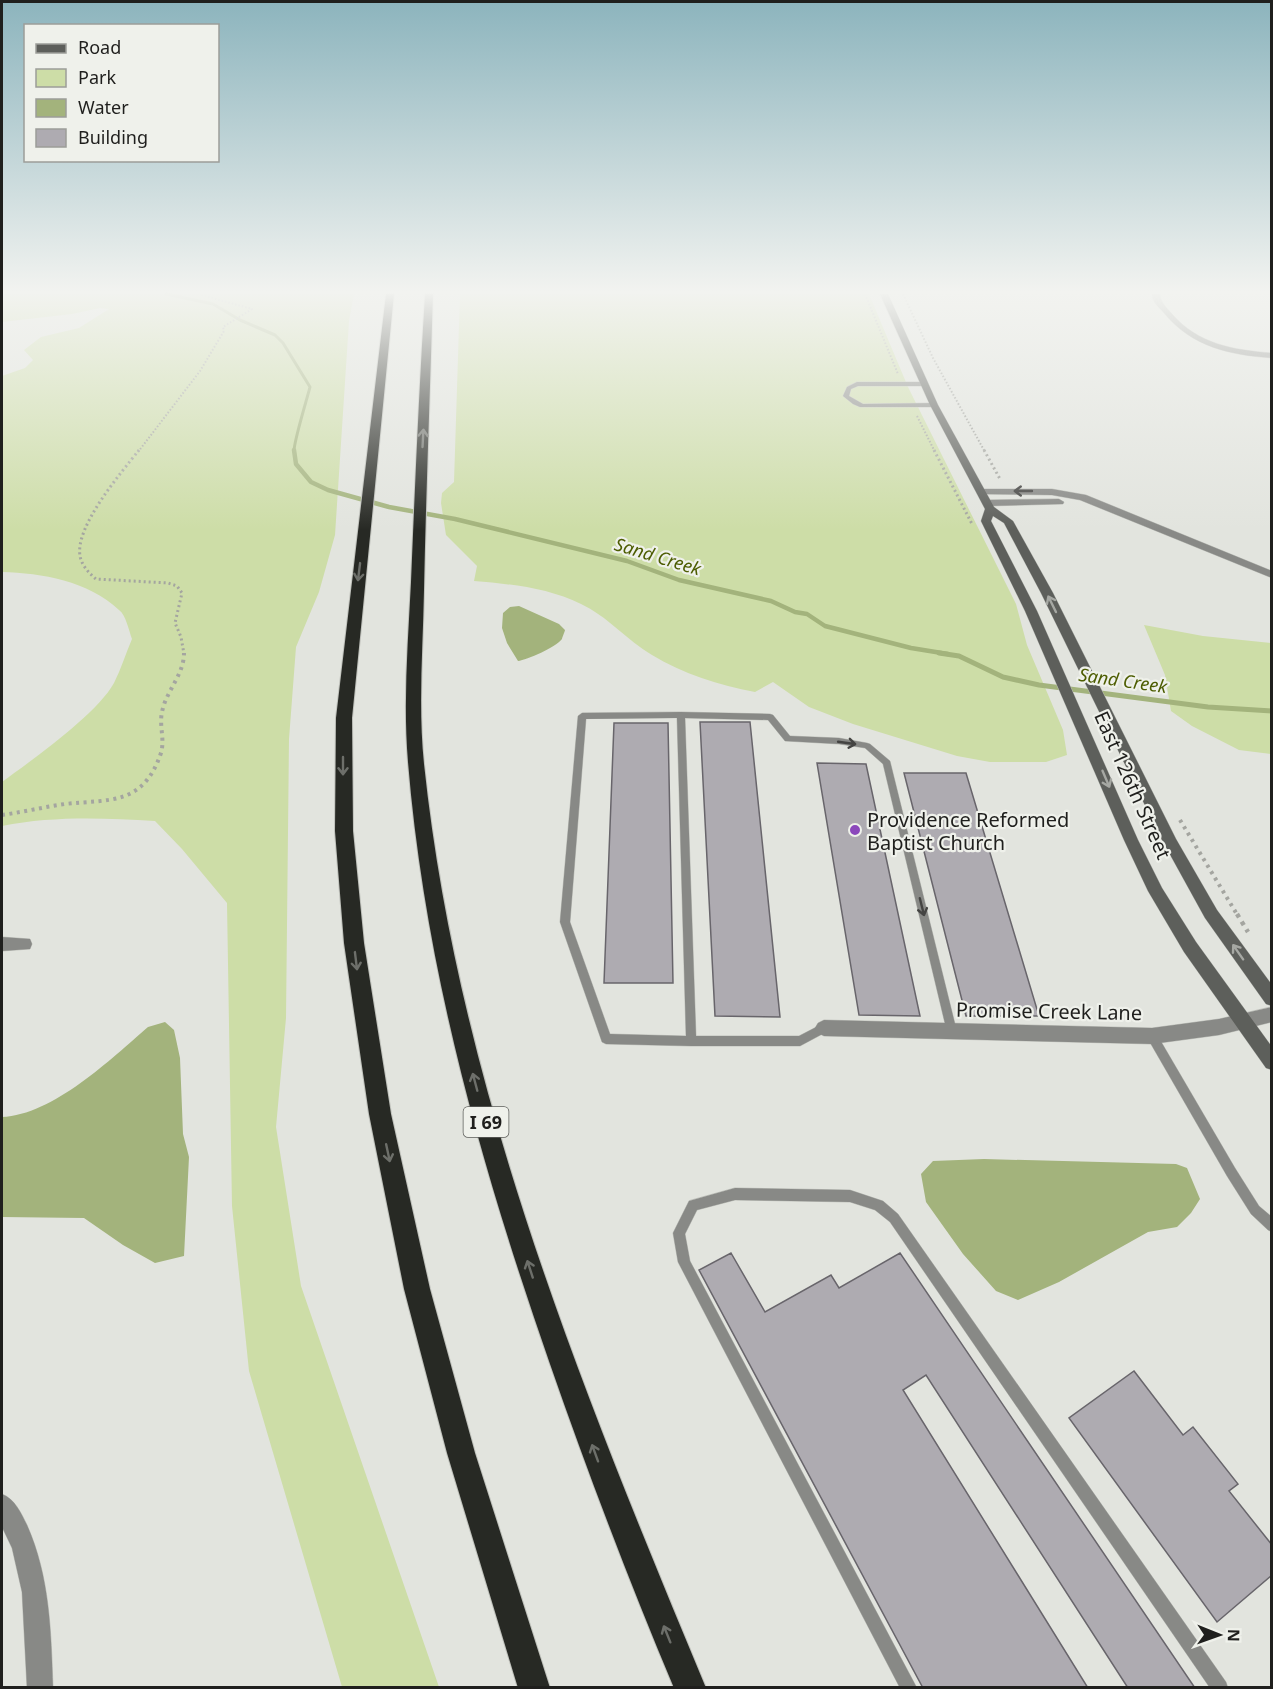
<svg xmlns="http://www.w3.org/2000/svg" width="1273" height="1689" viewBox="0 0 1273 1689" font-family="'Noto Sans',sans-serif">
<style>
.green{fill:#cddda7}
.water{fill:#a3b37c}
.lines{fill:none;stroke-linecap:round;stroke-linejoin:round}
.stream-far2{stroke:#a3b37c;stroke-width:3}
.stream-far1{stroke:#a3b37c;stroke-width:4.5}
.stream{stroke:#a3b37c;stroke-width:5}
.building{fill:#aeabb1;stroke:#68656b;stroke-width:1.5}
.service-casing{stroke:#bfc1bb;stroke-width:1}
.minor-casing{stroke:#bfc1bb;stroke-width:1}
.secondary-casing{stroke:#bfc1bb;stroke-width:1}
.motorway-casing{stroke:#bfc1bb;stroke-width:2}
.path-far3{stroke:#a4a5a0;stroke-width:2;stroke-dasharray:1.5 2;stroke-linecap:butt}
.path-far2{stroke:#a4a5a0;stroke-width:3;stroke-dasharray:2 3;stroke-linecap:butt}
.path-far1{stroke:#a4a5a0;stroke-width:4;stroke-dasharray:3 4.5;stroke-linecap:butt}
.path{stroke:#a4a5a0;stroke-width:4.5;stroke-dasharray:4 5;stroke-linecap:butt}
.service{fill:#888986;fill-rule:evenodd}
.minor{fill:#888986;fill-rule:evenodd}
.secondary{fill:#5d5f5b;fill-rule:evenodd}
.motorway{fill:#272924;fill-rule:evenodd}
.oneway{stroke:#6d6f6a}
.oneway2{stroke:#444442}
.oneway3{stroke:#a6a8a3}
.poi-dot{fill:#8b47bb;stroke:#eff1eb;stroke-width:2}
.labels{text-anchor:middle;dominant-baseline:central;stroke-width:4.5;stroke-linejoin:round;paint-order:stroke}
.far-water-label{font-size:18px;font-style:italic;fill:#4d5d02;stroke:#eff1eb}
.shield{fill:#eff1eb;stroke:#5d5e5b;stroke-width:1.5}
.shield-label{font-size:18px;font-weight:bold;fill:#1f1f1d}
.street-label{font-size:20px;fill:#1f1f1d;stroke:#eff1eb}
.poi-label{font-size:20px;fill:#1f1f1d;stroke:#eff1eb;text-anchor:start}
</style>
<rect width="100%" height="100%" fill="#e2e4de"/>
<g class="green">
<path d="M2 294H354L349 321 335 535 319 592 296 647 289 739 286 1018 276 1127 301 1286 439 1687H342L249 1371 232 1206 227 903 182 849 155 821C103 818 52 816 2 826V782C32 760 97 714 114 683 121 669 126 653 132 639 129 631 126 615 119 610 88 581 42 573 2 572V376L25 368 33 360 24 350 41 337 79 328 109 309 100 308 72 314 2 322Z"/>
<path d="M460 294H869L908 387 1016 604 1027 645 1063 730 1067 755 1046 762H990L957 756 853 724 809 707 773 682 755 692C719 685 683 674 652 655 627 640 607 616 581 604 548 588 511 584 474 581L477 566 446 535 441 503 442 493 454 482Z"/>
<path d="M1144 625 1203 636 1271 643V754L1239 750 1192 726 1171 711 1165 675Z"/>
</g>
<g class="water">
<path d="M519 606 559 624 565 630C565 631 562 638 562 639 556 647 527 660 518 661L507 643 502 628 503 613 510 607Z"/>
<path d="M165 1022 174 1030 180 1058 183 1134 189 1157 184 1256 155 1263 123 1245 84 1218 2 1217V1117C53 1115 111 1059 148 1027Z"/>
<path d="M984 1159 1176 1164 1187 1168 1200 1199 1191 1213 1177 1227 1148 1232 1059 1282 1018 1300 996 1291 963 1254 926 1202 921 1174 933 1161Z"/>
</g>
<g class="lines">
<path class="stream-far2" d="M166 294 213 304 240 320 275 335 283 343 310 387C307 399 293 444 294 452"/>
<path class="stream-far1" d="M294 450 296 464 311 482 328 490 389 507 455 519 627 561 679 580 771 601 795 612 807 614 825 626 911 648 948 654"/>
<path class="stream" d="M939 653 959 656 1003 677 1039 685 1208 707 1272 711"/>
</g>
<g class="building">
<path d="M700 722H750L780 1017 715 1016Z"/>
<path d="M614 723H668L673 983H604Z"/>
<path d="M817 763 866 764 920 1016 859 1015Z"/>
<path d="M904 773H966L1039 1016H966Z"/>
<path d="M731 1253 765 1312 831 1275 839 1288 900 1253 1195 1688H1128L926 1375 903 1390 1088 1688H923L699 1270Z"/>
<path d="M1134 1371 1183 1435 1193 1427 1238 1484 1229 1491 1272 1545V1575L1217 1622 1069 1418Z"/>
</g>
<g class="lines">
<g class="service-casing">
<g id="service">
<path d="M857 382H924L927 384 924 386H858L851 389 849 396 863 404 934 403 937 405 934 407H860L853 404 843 396 847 387Z"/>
<path d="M681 712 770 714 773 715 790 736 839 738 867 743 870 744 890 761 957 1032 956 1035 952 1037 948 1035 947 1032 883 764 865 748 839 744 785 741 768 720 685 718 696 1036H799L824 1023 828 1025 829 1028 828 1031 800 1046H691L606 1044 602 1042 560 922 578 716 582 713ZM677 718 686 1036 610 1034 570 922 586 719Z"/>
<path d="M1152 1031 1156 1033 1235 1168 1259 1206 1272 1217V1232L1268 1230 1251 1214 1227 1176 1148 1039 1147 1036 1148 1033Z"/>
<path d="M735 1188 850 1190 883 1201 898 1214 1226 1682 1228 1688H1210L890 1222 875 1210 850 1202 735 1200 697 1210 685 1234 690 1261 917 1688H900L678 1262 673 1233 689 1201Z"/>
</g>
</g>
<g class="minor-casing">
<g id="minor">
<path d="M1152 294H1160C1160 302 1167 308 1172 314 1198 344 1233 350 1272 353V358C1230 355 1192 347 1164 313 1159 307 1152 302 1152 294Z"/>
<path d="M981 489H1052L1086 495 1272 571V578L1080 500 1052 495 977 494V490Z"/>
<path d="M1059 499 1064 502 1063 504 988 506 983 503 988 500Z"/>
<path d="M2 937 30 939 32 944 30 949 2 951Z"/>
<path d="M1272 1007V1022L1219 1035 1152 1044 824 1036 818 1033 815 1028 818 1023 824 1020 1152 1028 1219 1019Z"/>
<path d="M2 1494C15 1499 21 1513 27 1525 50 1577 51 1631 53 1688H27L22 1592 12 1548 2 1527Z"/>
</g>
</g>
<g class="secondary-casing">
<path id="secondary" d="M880 294H888L938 405 994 507 1013 521 1053 593 1176 839 1217 910 1272 985V1006L1266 1004 1205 918 1162 840 1041 593 1004 523 993 516 991 521 1037 611 1138 840 1162 888 1196 942 1272 1047V1070L1266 1068 1184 952 1148 891 1124 840 1025 611 981 521 985 509 930 405Z"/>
</g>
<g class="motorway-casing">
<g id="motorway">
<path d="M386 294H394L352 718 353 831 364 943 391 1114 430 1289 475 1453 550 1688H518L447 1453 404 1289 369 1114 344 943 335 831 336 718Z"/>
<path d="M425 294H433C430 393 426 492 424 590 423 648 418 706 424 764 458 1087 582 1390 706 1688H674C629 1581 588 1473 550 1364 482 1169 425 969 408 762 403 702 408 642 411 582 415 486 419 390 425 294Z"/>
</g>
</g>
<g class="path-far3">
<path d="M865 294 898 374"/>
<path d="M903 294 933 358 985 452"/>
<path d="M917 416 935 452"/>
<path d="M138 452 200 371 224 331 223 327 252 309 198 294"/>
</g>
<g class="path-far2">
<path d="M139 450C121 473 75 526 80 556 82 566 89 573 96 579L168 583 177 586 182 593 175 623 181 637 184 654"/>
<path d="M934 450 972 524"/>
<path d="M984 450 1000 479"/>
</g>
<g class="path-far1">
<path d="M2 815C23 812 44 807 65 804 110 799 143 806 161 753 165 739 159 726 162 712 166 691 184 675 184 653"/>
<path d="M1180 820 1238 916"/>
</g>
<path class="path" d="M1237 914 1248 932"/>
<use href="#service" class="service"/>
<use href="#minor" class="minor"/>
<use href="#secondary" class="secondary"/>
<use href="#motorway" class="motorway"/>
</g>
<defs><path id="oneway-shaft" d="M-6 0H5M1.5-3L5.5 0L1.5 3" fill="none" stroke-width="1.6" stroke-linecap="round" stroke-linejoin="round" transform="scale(1.5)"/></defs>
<g class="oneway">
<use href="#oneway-shaft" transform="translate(423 438) rotate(-87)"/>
<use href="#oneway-shaft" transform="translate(359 572) rotate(97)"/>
<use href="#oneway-shaft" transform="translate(343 766) rotate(90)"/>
<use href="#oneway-shaft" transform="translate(356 961) rotate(83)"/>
<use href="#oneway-shaft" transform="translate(475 1082) rotate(-105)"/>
<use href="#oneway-shaft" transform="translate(388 1153) rotate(78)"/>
<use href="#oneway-shaft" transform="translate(530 1269) rotate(-108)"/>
<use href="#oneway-shaft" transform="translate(595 1453) rotate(-110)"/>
<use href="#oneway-shaft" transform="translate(667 1634) rotate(-112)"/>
</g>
<g class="oneway2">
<use href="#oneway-shaft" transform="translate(1023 491) rotate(-180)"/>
<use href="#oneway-shaft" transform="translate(847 743) rotate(8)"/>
<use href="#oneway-shaft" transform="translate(922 907) rotate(76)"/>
</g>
<g class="oneway3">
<use href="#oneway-shaft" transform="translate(1052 604) rotate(-116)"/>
<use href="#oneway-shaft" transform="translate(1106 779) rotate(67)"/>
<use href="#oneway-shaft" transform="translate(1238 952) rotate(-125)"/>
</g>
<linearGradient id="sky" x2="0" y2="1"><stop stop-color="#8cb4bd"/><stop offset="0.55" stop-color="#f2f3f0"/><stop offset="1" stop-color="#f2f3f0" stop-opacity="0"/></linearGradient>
<rect width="1273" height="530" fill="url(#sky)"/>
<circle class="poi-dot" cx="855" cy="830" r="6"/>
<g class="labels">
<g class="far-water-label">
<text transform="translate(658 556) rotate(17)">Sand Creek</text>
<text transform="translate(1123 680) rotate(8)">Sand Creek</text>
</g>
<rect class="shield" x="463.5" y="1107" width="45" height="30" rx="4.5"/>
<g class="shield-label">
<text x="486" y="1122">I 69</text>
</g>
<g class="street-label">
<text transform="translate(1133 785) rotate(66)">East 126th Street</text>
<text transform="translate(1049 1011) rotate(1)">Promise Creek Lane</text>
</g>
<g class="poi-label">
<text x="867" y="819">Providence Reformed<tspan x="867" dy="23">Baptist Church</tspan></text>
</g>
</g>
<rect width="1273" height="1689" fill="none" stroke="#1f1f1d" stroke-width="6"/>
<rect x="24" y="24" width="195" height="138" fill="#eff1eb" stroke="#9c9d99" stroke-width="1.5"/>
<rect x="36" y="44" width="30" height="9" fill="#5d5f5b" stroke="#9c9d99" stroke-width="1.5"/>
<text x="78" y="54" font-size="18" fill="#1f1f1d">Road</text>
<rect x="36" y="69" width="30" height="18" fill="#cddda7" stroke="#9c9d99" stroke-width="1.5"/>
<text x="78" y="84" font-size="18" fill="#1f1f1d">Park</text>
<rect x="36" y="99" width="30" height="18" fill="#a3b37c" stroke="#9c9d99" stroke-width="1.5"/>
<text x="78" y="114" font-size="18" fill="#1f1f1d">Water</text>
<rect x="36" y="129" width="30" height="18" fill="#aeabb1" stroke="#9c9d99" stroke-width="1.5"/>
<text x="78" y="144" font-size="18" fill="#1f1f1d">Building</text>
<g transform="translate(1219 1635) rotate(91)" stroke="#eff1eb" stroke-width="4.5" paint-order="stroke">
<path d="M0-4.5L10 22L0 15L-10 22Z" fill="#1f1f1d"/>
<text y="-9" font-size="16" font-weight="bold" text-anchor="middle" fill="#1f1f1d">N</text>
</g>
</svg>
